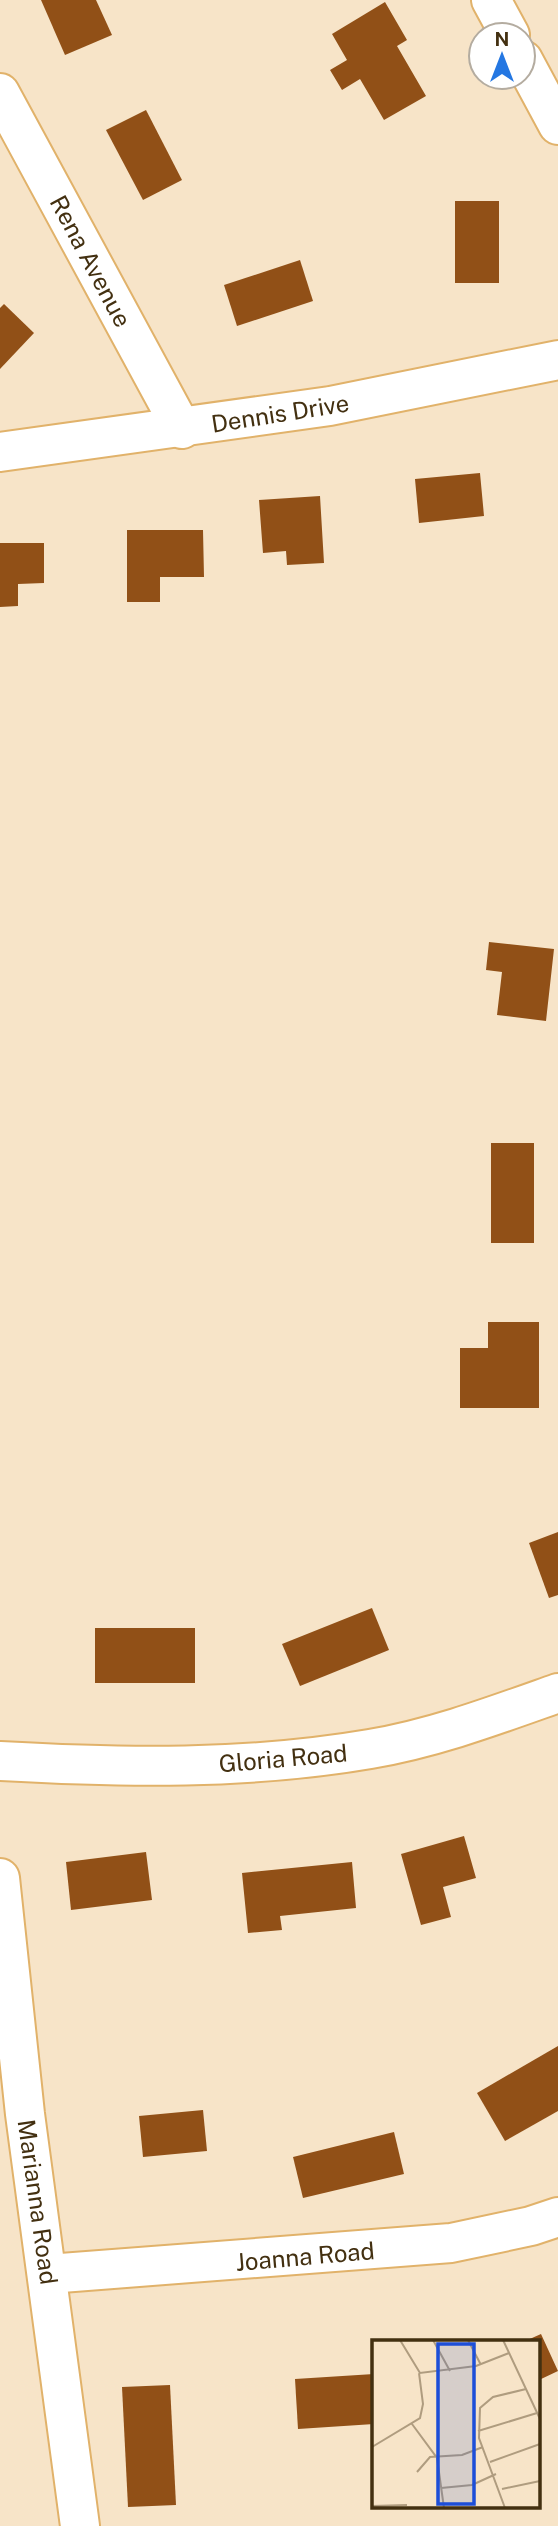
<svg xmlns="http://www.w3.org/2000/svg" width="558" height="2526" viewBox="0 0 558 2526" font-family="'Public Sans',sans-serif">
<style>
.building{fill:#915017}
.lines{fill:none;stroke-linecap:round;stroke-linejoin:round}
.minor-casing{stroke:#e1b26a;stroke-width:42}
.minor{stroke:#fff;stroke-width:38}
.labels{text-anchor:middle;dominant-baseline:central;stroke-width:7;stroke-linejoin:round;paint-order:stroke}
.street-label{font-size:24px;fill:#433011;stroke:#fff}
.inset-road{fill:none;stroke:#af9c7f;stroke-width:2}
.view{fill:#1d4ed8;fill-opacity:0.15;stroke:#1d4ed8;stroke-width:3.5}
.inset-edge{fill:none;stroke:#433011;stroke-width:3.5}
</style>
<rect width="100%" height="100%" fill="#f7e4c8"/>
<g class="building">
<path d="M41 0H96L112 35 65 55Z"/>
<path d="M385 2 407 40 397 46 426 96 384 120 360 79 342 90 330 70 347 60 332 34Z"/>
<path d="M146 110 182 180 143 200 106 130Z"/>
<rect x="455" y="201" width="44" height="82"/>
<path d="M300 260 313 301 237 326 224 285Z"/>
<path d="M4 304 34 333 0 369V308Z"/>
<path d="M480 473 484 516 419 523 415 479Z"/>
<path d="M320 496 324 563 287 565 286 551 263 553 259 500Z"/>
<path d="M127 530H203L204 577H160V602H127Z"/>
<path d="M0 543H44V583L18 584V606L0 607Z"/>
<path d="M489 942 554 949 546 1021 497 1015 502 972 486 970Z"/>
<rect x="491" y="1143" width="43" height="100"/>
<path d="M488 1322H539V1408H460V1348H488Z"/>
<path d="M558 1532V1595L549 1598 529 1543Z"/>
<path d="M372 1608 389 1650 300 1686 282 1644Z"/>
<rect x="95" y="1628" width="100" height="55"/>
<path d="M464 1836 476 1878 443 1887 451 1917 421 1925 401 1854Z"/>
<path d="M146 1852 152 1900 71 1910 66 1862Z"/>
<path d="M352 1862 356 1908 280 1916 282 1930 248 1933 242 1873Z"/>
<path d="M558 2046V2111L505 2141 477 2093Z"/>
<path d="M203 2110 207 2151 143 2157 139 2116Z"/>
<path d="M394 2132 404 2174 303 2198 293 2157Z"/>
<path d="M541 2334 558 2371 539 2380V2342H523Z"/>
<path d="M374 2374V2424L298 2429 295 2379Z"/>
<path d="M170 2385 176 2505 128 2507 122 2387Z"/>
</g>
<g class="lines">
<g class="minor-casing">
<g id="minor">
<path d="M491 0 510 35"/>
<path d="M523 60 558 125"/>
<path d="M0 93 182 429"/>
<path d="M0 452 330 406 558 360"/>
<path d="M0 1761C124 1768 247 1770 370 1749 435 1738 496 1715 558 1693"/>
<path d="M0 1878 25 2114 80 2526"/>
<path d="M48 2274 451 2243 531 2226 558 2217"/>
</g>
</g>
<use href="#minor" class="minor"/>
</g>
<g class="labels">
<g class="street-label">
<text transform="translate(91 261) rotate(62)">Rena Avenue</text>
<text transform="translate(280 413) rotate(-9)">Dennis Drive</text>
<text transform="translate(283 1758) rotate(-5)">Gloria Road</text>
<text transform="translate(38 2202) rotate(82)">Marianna Road</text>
<text transform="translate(305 2256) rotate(-5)">Joanna Road</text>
</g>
</g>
<g transform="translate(372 2340)">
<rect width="168" height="168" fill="#f7e4c8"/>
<path class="inset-road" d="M28 0 48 33 104 26 137 13M61 0 78 31M96 0 109 25M131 0 168 79M40 84 65 118 72 168M106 91 165 73M0 107 48 78 51 64 47 33M118 122 168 104M45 132 58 117 90 115 111 107M69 148 100 145 124 134M130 149 168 141M0 166 35 165M133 168 107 98 108 68 121 57 154 49"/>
<path class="view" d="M66 4H102V164H66Z"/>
<rect width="168" height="168" class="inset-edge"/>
</g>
<g transform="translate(502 56)"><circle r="33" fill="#ffffff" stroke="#b4aca0" stroke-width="2"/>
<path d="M0-5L12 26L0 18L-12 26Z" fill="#2477e2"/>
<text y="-10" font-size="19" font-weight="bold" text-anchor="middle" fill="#433011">N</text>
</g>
</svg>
